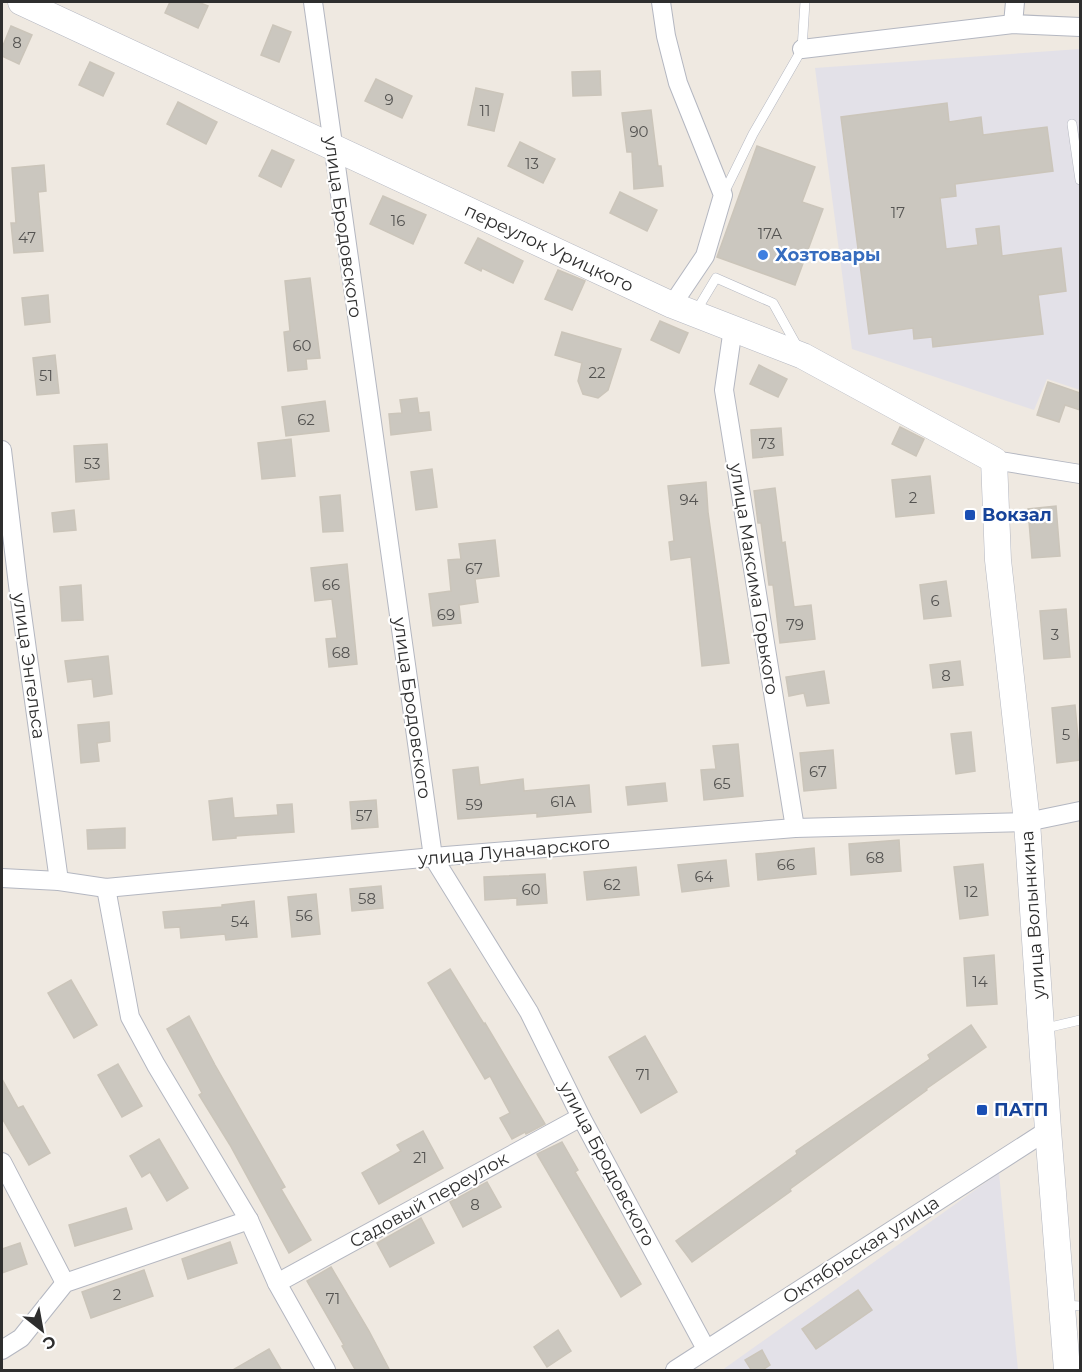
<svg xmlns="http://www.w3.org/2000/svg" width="1082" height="1372" viewBox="0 0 1082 1372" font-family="Montserrat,sans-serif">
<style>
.industrial{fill:#e3e1e8}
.building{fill:#cbc7bf;stroke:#cbc5ba;stroke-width:1.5}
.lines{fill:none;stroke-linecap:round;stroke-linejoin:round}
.lane-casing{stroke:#b4b7c1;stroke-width:10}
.street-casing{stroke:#b4b7c1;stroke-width:20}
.secondary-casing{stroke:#b4b7c1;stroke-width:27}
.lane{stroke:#fff;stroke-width:9}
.street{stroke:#fff;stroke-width:18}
.secondary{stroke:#fff;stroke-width:26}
.shop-dot{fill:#3f7fe0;stroke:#fff;stroke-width:2}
.transit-dot{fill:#1a4fb4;stroke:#fff;stroke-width:2}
.labels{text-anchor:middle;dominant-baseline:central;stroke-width:4.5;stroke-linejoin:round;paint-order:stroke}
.number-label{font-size:15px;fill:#555452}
.street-label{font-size:18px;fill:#2e2e2e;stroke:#fff}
.shop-label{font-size:18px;font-weight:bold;fill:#366cbe;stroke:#fff;text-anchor:start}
.transit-label{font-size:18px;font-weight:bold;fill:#164399;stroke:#fff;text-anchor:start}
</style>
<rect width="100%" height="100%" fill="#efe9e1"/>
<g class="industrial">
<path d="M1080 49V390L1047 379 1034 410 852 349 815 68Z"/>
<path d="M999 1173 1018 1370H723L725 1368Z"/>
</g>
<g class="building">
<path d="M170 2H198L208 6 198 28 165 13Z"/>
<path d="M273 25 291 32 279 62 261 55Z"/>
<path d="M11 26 32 35 19 64 2 56V48Z"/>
<path d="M90 62 114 73 103 96 79 85Z"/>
<path d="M600 71 601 95 573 96 572 72Z"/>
<path d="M376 79 412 96 402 118 365 101Z"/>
<path d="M476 88 503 94 494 131 468 125Z"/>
<path d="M178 102 217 122 206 144 167 124Z"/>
<path d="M947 103 949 122 981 117 983 135 1047 127 1053 171 955 184 956 196 940 198 946 249 978 245 976 229 999 226 1002 256 1061 248 1066 291 1038 295 1043 334 933 347 932 337 914 339 913 328 869 334 841 117Z"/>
<path d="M651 110 658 166H661L663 186 634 189 632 152H627L622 113Z"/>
<path d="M520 142 555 159 543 183 508 166Z"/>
<path d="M757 146 815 167 802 202 823 209 795 285 717 257Z"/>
<path d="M272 150 294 160 281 187 259 176Z"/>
<path d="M44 165 46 191 38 192 43 251 14 253 11 223H16L12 168Z"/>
<path d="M620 192 657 210 647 231 610 213Z"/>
<path d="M383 196 426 215 413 244 370 224Z"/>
<path d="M478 238 523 261 513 283 482 268 481 271 465 263Z"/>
<path d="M558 270 585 281 572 310 545 299Z"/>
<path d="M310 278 320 358 306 359 307 369 288 371 284 332 290 331 285 281Z"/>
<path d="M48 295 50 322 25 325 22 298Z"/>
<path d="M660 321 688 333 679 353 651 340Z"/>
<path d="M562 332 621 349 608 390 598 398 583 394 578 381 582 363 555 355Z"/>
<path d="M55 355 59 393 37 395 33 358Z"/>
<path d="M759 365 787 379 778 397 750 384Z"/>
<path d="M1048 382 1080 393V410L1065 405 1059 422 1037 415Z"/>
<path d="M417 398 419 413 429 412 431 430 391 435 389 414 402 413 400 400Z"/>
<path d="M325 401 329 431 286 436 282 407Z"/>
<path d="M900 427 924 439 916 456 892 444Z"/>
<path d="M781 428 783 455 753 458 751 430Z"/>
<path d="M291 439 295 476 262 479 258 443Z"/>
<path d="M107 444 109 479 76 482 74 446Z"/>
<path d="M432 469 437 507 416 510 411 472Z"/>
<path d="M930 476 934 513 896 517 892 480Z"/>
<path d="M706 482 708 512 729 663 702 666 691 557 671 560 669 542 674 541 668 486Z"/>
<path d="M775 488 782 543 785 542 794 607 811 605 815 639 780 643 773 585H769L761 523H758L754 491Z"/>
<path d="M340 495 343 531 323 532 320 497Z"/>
<path d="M1056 506 1060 556 1032 558 1028 509Z"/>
<path d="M74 510 76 530 54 532 52 513Z"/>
<path d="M495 540 499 576 475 579 478 602 459 605 461 623 433 626 429 594 451 591 448 560 461 559 459 544Z"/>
<path d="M347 564 357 664 329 667 326 639 337 638 332 599 315 601 311 568Z"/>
<path d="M946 581 951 616 924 619 920 585Z"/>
<path d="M81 585 83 620 62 621 60 587Z"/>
<path d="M1066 609 1070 657 1044 659 1040 611Z"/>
<path d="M108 656 112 694 94 697 92 679 68 682 65 661Z"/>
<path d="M960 661 963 685 933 688 930 665Z"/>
<path d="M824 671 829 703 807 706 804 693 789 696 786 677Z"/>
<path d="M1075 705 1080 760 1057 763 1052 708Z"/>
<path d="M109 722 110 741 97 743 99 761 81 763 78 725Z"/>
<path d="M971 732 975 771 956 774 951 734Z"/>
<path d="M738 744 743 796 704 800 701 770 716 769 713 746Z"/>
<path d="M833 750 836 788 804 791 800 753Z"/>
<path d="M478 767 480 785 523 779 524 791 589 785 591 812 537 817V813L458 819 453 770Z"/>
<path d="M665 783 667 801 628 805 626 787Z"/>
<path d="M232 798 234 818 278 815 277 805 292 804 294 832 236 836V838L213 840 209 801Z"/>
<path d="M376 800 378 827 352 829 350 802Z"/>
<path d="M125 828V848L88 849 87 830Z"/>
<path d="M899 840 901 871 851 875 849 844Z"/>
<path d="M814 848 816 874 758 880 756 854Z"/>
<path d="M726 860 729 886 682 892 678 865Z"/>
<path d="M983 864 988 915 960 919 954 867Z"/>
<path d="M636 867 639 895 587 900 584 872Z"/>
<path d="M545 874 547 903 517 905V898L485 900 484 877Z"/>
<path d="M381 886 383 908 352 911 350 889Z"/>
<path d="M316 894 320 934 292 937 288 897Z"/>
<path d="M254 901 257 937 226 940 225 934 181 938 180 927 165 928 163 912 222 907V905Z"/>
<path d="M994 955 997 1004 967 1006 964 958Z"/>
<path d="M450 969 484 1024 485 1023 545 1124 526 1134 525 1132 512 1139 500 1118 510 1113 490 1076 485 1079 428 983Z"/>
<path d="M71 980 97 1025 74 1038 48 993Z"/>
<path d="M189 1016 215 1065 285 1187 281 1189 311 1240 289 1253 230 1145 199 1095 202 1093 167 1029Z"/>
<path d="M971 1025 986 1047 926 1089 927 1090 790 1189 791 1191 692 1262 676 1241 797 1154 796 1151 930 1059 928 1055Z"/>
<path d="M645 1036 677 1092 641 1113 609 1057Z"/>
<path d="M118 1064 142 1106 122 1117 98 1075Z"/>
<path d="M2 1079 18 1108 23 1106 50 1153 29 1165 2 1118Z"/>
<path d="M423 1131 443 1168 379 1204 362 1173 401 1151 397 1145Z"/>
<path d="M159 1139 188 1188 167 1201 150 1172 142 1177 130 1156Z"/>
<path d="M562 1142 578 1170 575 1172 641 1284 621 1297 537 1154Z"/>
<path d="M487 1182 501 1207 463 1227 450 1202Z"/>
<path d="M126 1208 132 1229 75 1246 69 1225Z"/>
<path d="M421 1218 434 1243 390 1267 377 1243Z"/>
<path d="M230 1242 237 1263 188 1279 182 1259Z"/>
<path d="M20 1243 27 1264 2 1273V1249Z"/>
<path d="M331 1267 369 1331 390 1371H356L342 1346 344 1345 307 1281Z"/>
<path d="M144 1270 153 1296 91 1318 82 1292Z"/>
<path d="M858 1290 872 1310 816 1349 802 1329Z"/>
<path d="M558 1330 571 1351 547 1367 534 1347Z"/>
<path d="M269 1349 282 1371H231Z"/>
<path d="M762 1350 770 1365 761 1371H752L745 1360Z"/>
</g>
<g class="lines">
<g class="lane-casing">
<g id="lane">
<path d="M1072 124 1080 180"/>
<path d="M723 195 753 134 802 49 805 2"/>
<path d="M695 313 716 278 773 303 798 348"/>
<path d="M1042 1029 1080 1020"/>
<path d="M1064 1305 1080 1306"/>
</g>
</g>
<g class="street-casing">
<g id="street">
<path d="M313 2 433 857 529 1012 581 1117 706 1349"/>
<path d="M661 2 666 36 678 83 723 195 705 256 672 305"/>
<path d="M1013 24 1015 2"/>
<path d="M802 49 1013 24 1080 27"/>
<path d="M733 328 724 390 795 828"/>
<path d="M2 450 18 585 59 881"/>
<path d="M994 460 1080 474"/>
<path d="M2 878 59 881 106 888 433 857 795 828 1027 822 1080 811"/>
<path d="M106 888 130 1017 156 1065 249 1220 277 1283 326 1370"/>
<path d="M2 1162 65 1283"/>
<path d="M277 1283 581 1117"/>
<path d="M2 1350 21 1338 65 1283 249 1220"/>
<path d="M675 1370 1048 1130"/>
</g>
</g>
<g class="secondary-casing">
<path id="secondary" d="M21 2 672 305 803 356 994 460 998 560 1027 822 1048 1130 1067 1370"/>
</g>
<use href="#lane" class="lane"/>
<use href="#street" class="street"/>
<use href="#secondary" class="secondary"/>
</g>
<circle class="shop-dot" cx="763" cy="255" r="6"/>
<g class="transit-dot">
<rect x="964" y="509" width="12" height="12" rx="3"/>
<rect x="976" y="1104" width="12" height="12" rx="3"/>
</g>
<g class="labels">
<g class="number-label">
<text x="17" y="42">8</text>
<text x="389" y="99">9</text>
<text x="485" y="110">11</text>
<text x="639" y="131">90</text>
<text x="532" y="163">13</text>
<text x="898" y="212">17</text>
<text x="398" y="220">16</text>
<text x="770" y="233">17А</text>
<text x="27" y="237">47</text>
<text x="302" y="345">60</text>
<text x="597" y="372">22</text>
<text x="46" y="375">51</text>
<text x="306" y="419">62</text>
<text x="767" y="443">73</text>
<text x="92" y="463">53</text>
<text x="913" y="497">2</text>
<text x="689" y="499">94</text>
<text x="474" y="568">67</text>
<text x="331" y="584">66</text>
<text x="935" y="600">6</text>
<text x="446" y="614">69</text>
<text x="795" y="624">79</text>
<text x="1055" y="634">3</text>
<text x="341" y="652">68</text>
<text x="946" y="675">8</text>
<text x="1066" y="734">5</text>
<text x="818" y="771">67</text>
<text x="722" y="783">65</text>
<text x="563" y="801">61А</text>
<text x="474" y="804">59</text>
<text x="364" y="815">57</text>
<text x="875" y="857">68</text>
<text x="786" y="864">66</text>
<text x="704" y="876">64</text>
<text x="612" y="884">62</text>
<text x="531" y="889">60</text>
<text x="971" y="891">12</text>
<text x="367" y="898">58</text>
<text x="304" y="915">56</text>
<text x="240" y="921">54</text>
<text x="980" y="981">14</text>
<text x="643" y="1074">71</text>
<text x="420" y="1157">21</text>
<text x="475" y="1204">8</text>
<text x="117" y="1294">2</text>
<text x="333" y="1298">71</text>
</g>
<g class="street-label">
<text transform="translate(343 227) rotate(82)">улица Бродовского</text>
<text transform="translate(549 248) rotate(25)">переулок Урицкого</text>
<text transform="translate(754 579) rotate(81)">улица Максима Горького</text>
<text transform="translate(29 666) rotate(82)">улица Энгельса</text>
<text transform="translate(412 708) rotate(82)">улица Бродовского</text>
<text transform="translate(514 851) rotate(-5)">улица Луначарского</text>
<text transform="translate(1033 915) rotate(-94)">улица Волынкина</text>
<text transform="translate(607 1164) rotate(62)">улица Бродовского</text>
<text transform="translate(429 1200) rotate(-29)">Садовый переулок</text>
<text transform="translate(861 1250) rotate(-33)">Октябрьская улица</text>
</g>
<g class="shop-label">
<text x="775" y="255">Хозтовары</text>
</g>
<g class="transit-label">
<text x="982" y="515">Вокзал</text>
<text x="994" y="1110">ПАТП</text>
</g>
</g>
<rect width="1082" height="1372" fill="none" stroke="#2e2e2e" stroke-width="6"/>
<g transform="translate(42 1330) rotate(149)" stroke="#ffffff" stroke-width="4.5" paint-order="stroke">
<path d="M0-4.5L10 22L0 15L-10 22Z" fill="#2e2e2e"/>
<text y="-9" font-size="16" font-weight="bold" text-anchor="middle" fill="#2e2e2e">С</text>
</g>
</svg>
